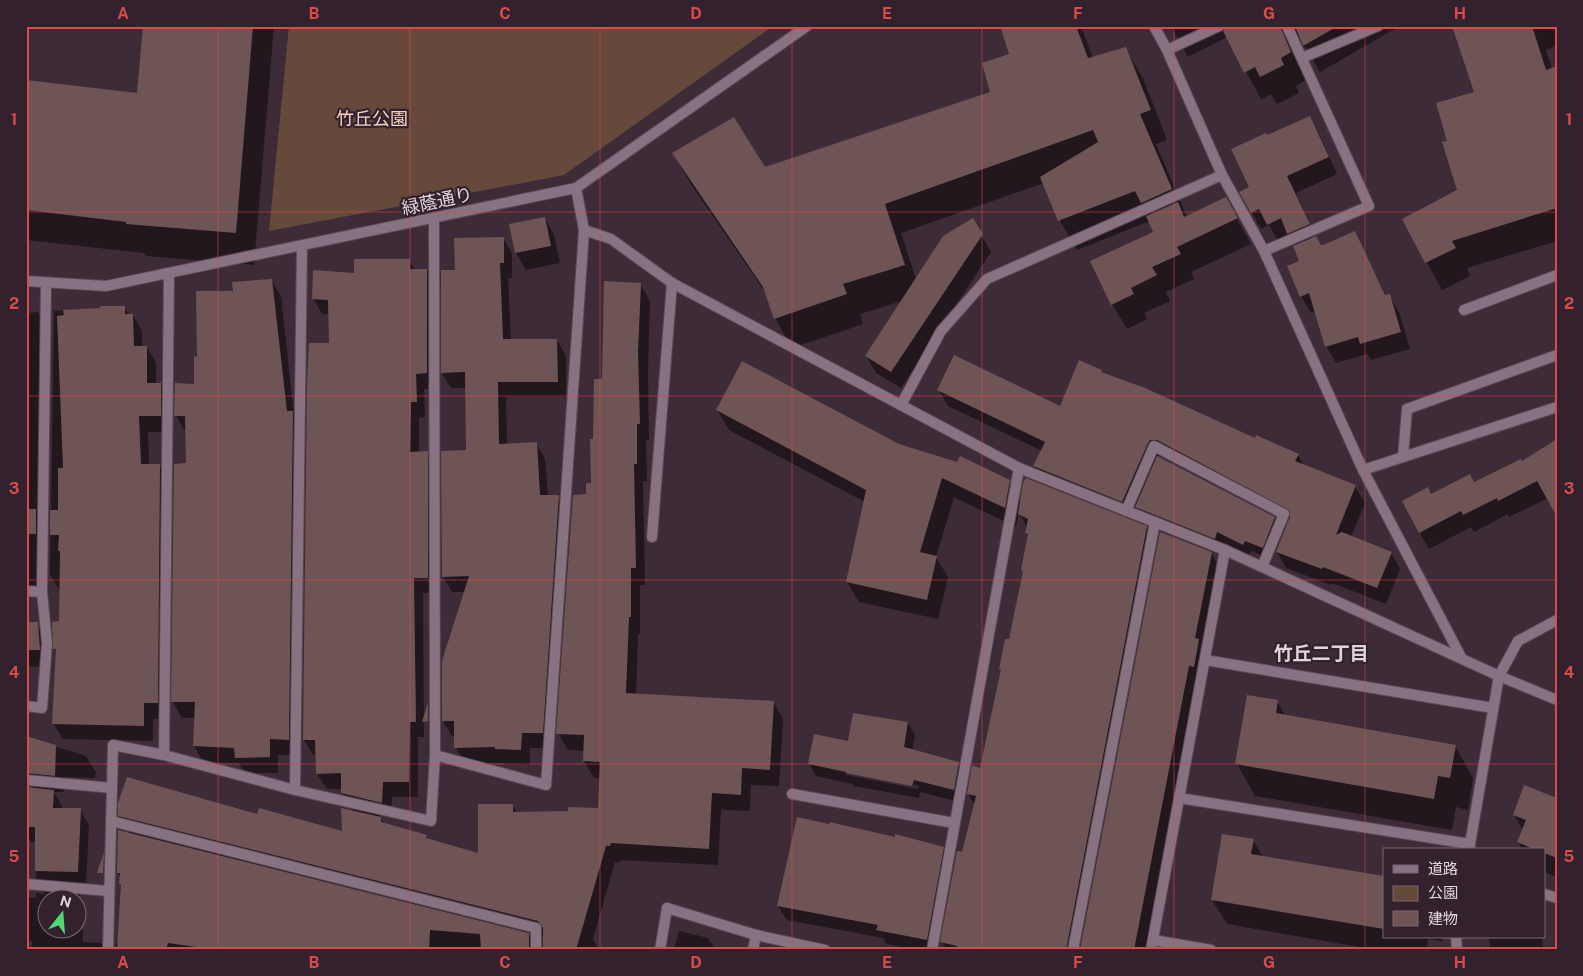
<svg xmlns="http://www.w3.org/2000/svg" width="1583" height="976" viewBox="0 0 1583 976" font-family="'Public Sans','Noto Sans JP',sans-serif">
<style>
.green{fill:#65493b}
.shadow{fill:#0007;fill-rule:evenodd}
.building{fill:#6f5456}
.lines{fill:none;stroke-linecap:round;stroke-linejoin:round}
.service-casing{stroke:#594954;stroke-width:12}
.minor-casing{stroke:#594954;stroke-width:12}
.tertiary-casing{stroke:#594954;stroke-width:12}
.service{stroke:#887180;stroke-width:10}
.minor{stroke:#887180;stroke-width:10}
.tertiary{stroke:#887180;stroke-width:10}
.grid{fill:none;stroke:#d84b4c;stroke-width:1;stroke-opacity:0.55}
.labels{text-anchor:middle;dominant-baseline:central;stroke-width:4.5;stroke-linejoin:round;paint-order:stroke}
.park-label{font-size:18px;fill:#f8d2c0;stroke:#33212d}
.street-label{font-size:18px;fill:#e1d5dd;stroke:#33212d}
.neighbourhood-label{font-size:19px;font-weight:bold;fill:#e1d5dd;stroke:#33212d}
.neatline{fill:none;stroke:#d84b4c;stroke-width:2}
.grid-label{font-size:16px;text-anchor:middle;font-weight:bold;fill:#d84b4c}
</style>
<rect width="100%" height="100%" fill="#3e2b38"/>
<path class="green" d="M289 26H773L564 175 269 231Z"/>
<g class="shadow">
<path d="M144 26H274L254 265 146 256 144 253 26 240V81L138 94Z"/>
<path d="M1001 26H1081L1093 58 1125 48 1143 78 1167 140 1156 144 1187 217 1226 199 1251 244 1191 272 1194 279 1166 292 1170 301 1144 313 1147 319 1127 329 1112 304 1155 232 1150 221 1077 250 1060 221 1044 183 901 233 916 279 972 219 991 252 901 388 876 373 866 356 902 301 860 314 863 324 792 348 775 318 768 296 690 183 673 153 765 169 991 93 1011 55Z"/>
<path d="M1171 26H1400L1320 72 1306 47H1299L1306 80 1296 86 1299 93 1277 104 1271 94 1261 99 1227 37 1188 57Z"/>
<path d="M1453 26H1557V46L1546 50 1552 69 1557 68V241L1467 268 1470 276 1442 290 1403 219 1459 191 1449 142 1476 92Z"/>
<path d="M1310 117 1319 134 1337 174 1296 193 1321 247 1354 232 1386 296 1389 295 1399 312 1410 349 1371 360 1367 354 1336 363 1326 346 1316 311 1311 313 1301 296 1300 262 1296 246 1290 236 1278 241 1269 225 1261 229 1241 192 1251 187 1267 137Z"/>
<path d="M545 218 554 235 560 263 526 270 516 253 511 225Z"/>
<path d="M503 238 512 253V278H508L511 341 557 340 566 356V397H506L507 445 536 443 545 459 548 496H558L567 512 551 748H530V765L505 764 504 763H465L456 748 455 736H452L443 721 465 592H452L443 577 468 451 467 388H451L442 373 456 271Z"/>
<path d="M409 260 415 270 426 271 436 286V389H424L425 417 419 418V453L427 452 436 468V593H423L424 737H418V797H392L391 818 379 815 384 824 426 836 428 840 479 855 512 805 517 813 569 812 599 809 601 778H594L584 761 585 751 568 750 558 733 587 496 592 484 594 440 603 381 640 284 650 301 648 370 649 440H646L647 481H643L645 585H640V634H638L636 695 773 702 783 719 779 786 751 785 750 811 721 810 718 865 620 860V862H615L593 939 599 950H543L544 937 527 933 537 950H473L445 947V950H116V943H119L122 886 121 878 118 873 130 834 119 815 257 816 343 832 353 812 342 793V789H327L317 774V755H313L304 740 330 344V314H322L313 298 355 274Z"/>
<path d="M271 280 281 296 294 415 301 428 297 755H278V773H245L239 763 203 762 194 746 195 718H182L173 702 188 465 187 431H185L176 416 195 385 198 358 234 292Z"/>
<path d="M124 307 129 315H133L142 331V347H147L156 363V384H160L170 400 169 432H148L149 465H159L169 481 166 718 153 719V741L63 739 53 723 57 653 55 649 60 623V591L50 575 54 311Z"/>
<path d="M38 312 45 325 42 588H26V313Z"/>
<path d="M1101 371 1103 374 1255 439 1298 455 1304 466 1355 486 1365 503 1351 537 1391 553 1400 569 1386 604 1332 583 1331 585 1286 568 1277 552 1290 520 1167 456H1156L1274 518 1281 529 1269 558 1251 551 1249 555 1222 542 1221 549 1143 518 1136 506 1132 517 1043 482 1034 466 1042 451 948 406 939 390 1060 408Z"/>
<path d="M717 410 899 445 1009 481 1021 502 1146 527 1156 544 1078 950H946L942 942 975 805 968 794 981 769 1002 671 1001 669 1010 641 1024 573 1022 570 1028 536 1027 533 1028 529 1019 513 1016 527 954 497 936 557 948 577 938 619 859 602 847 582 865 502 729 430Z"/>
<path d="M1557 445 1548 498 1509 517 1508 514 1474 532 1471 527 1429 549 1420 533 1431 495 1474 483 1522 463Z"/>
<path d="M1211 553 1221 570 1146 950H1081Z"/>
<path d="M37 623 47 640 49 666 26 667V624Z"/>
<path d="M1277 701 1286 717 1455 746 1473 778 1468 810 1456 807 1452 830 1255 796 1237 764Z"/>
<path d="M908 723 915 735 912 751 958 763 965 775 960 802 920 792 919 798 854 786 853 784 816 776 809 763 849 742ZM846 772 919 786 918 789 846 775Z"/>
<path d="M26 737 86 756 96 772 95 778 65 777 64 792H54L62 806V809H80L89 825 86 887H80V896L72 895 73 898H48V928H78V906L82 913 83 942 101 943 105 950H32V941L26 940V897L36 898V893L45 894 36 878V842H31L26 834V787L32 788 26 777Z"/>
<path d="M1557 800V877L1544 872V850H1523L1518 842 1523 830 1514 815Z"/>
<path d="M1253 840 1263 857 1384 878V937H1443L1442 941 1428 939 1427 950H1376L1227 924 1212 900Z"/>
<path d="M943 848 951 862 935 950H917L886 944 883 938 787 920 778 906Z"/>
<path d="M679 931 708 938 714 947 723 950H674Z"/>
<path d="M1489 937H1542L1543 950H1490Z"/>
</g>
<g class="building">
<path d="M143 26H253L236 233 126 224V222L26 210V80L137 93Z"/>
<path d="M1000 26H1076L1088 58 1126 47 1151 110 1140 114 1172 189 1141 203 1135 191 1058 221 1040 177 1098 142 1093 130 885 204 905 265 843 284 847 294 774 319 763 287 672 153 734 117 765 167 990 92 982 63 1009 54Z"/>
<path d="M1226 26H1280L1291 52 1281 58 1284 65 1260 77 1255 67 1244 73 1223 31Z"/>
<path d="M1295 26H1338L1303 46Z"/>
<path d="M1452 26H1532L1546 70 1557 66V208L1452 241 1456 248 1425 263 1402 219 1457 190 1442 142 1447 141 1436 103 1474 92Z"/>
<path d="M1310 116 1329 157 1287 176 1310 224 1287 234 1281 218 1267 225 1259 209 1251 213 1239 192 1249 187 1231 149 1266 133 1267 135Z"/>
<path d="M1226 197 1238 218 1177 247 1181 254 1152 267 1157 275 1131 288 1134 294 1111 305 1090 261 1153 232 1146 216 1178 202 1184 217Z"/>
<path d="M545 217 551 246 515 253 509 224Z"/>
<path d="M973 218 983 234 891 372 865 356 943 236Z"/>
<path d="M1355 231 1385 295 1390 294 1401 332 1360 344 1358 337 1325 347 1309 293 1300 297 1287 266 1299 261 1293 246 1316 236 1321 245H1323Z"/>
<path d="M504 237V263H500L503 339H557L558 382H498L499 444 537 442 540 495H559L543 733H522L521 750 495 749V747L454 748V721H442V661L469 576 442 577 441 451 466 450 465 372 441 373V270H455L454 238Z"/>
<path d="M354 259H410V269H427V373L416 374 417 402H411L410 452 428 451V578H414L416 722H410L409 782H383L382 803 341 793V773L316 774 315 740H303L307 384 309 343H329L328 300 312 299 313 270 354 273Z"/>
<path d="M272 279 287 411H293L289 740 270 739V757L235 758 234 748 193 746 195 702H171L174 464 186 463 185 416H174L175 383 194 384V356L197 357 196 291H233L232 282Z"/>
<path d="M604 281 641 283 638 352 640 424H637V464H634L636 568H631V617H629L626 693 774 701 770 770 742 768 741 795 712 793 709 849 611 843 610 846H606L576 950H543V928L538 921 118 816V803L127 777 257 814 259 808 342 831 341 808 381 817V822L427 835 426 838 478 853V804H513V812L568 811V807L598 808 600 762 583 761 584 735 556 734 573 495 586 494V483H591L590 439H593L594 379H602Z"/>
<path d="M100 306H125V314H133L134 346H147V383H161V416H139L141 464H160L158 703H144V726L52 724 56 649H53L52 622 59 621 60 551H58L59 535H50V510H58V468H63L57 316 64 315 63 310 100 308Z"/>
<path d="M954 355 1060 406 1079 360 1102 370 1101 372 1145 388 1255 438 1256 435 1299 454 1295 461 1356 485 1336 535 1342 532 1392 552 1377 588 1323 567 1322 569 1276 552 1290 517 1289 510 1157 440H1150L1148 443 1122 502 1033 466 1045 442 937 390Z"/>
<path d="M742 361 899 444 957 462 960 456 1010 480 1005 508 942 478 920 552 937 556 927 600 846 582 866 490 716 410Z"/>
<path d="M1557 439V517L1537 481 1498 501 1497 498 1463 515 1461 511 1419 533 1402 501 1428 487 1431 494 1470 474 1474 482 1521 459 1522 461Z"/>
<path d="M1157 456 1275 517 1263 548 1245 541 1243 545 1217 532 1215 539 1135 507Z"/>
<path d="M1026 478 1147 526 1066 950H956L957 946 940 942 957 851 962 852 976 796 967 794 972 765 980 768 1001 669H999L1005 639H1009L1023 571 1021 570 1028 534 1025 533 1028 519 1018 514 1023 483Z"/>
<rect x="26" y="509" width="10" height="25"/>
<path d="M1160 532 1212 552 1195 638 1199 639 1194 667 1189 666 1134 950H1080Z"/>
<path d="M26 622H38L40 650H26Z"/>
<path d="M1247 695 1278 700 1276 713 1456 745 1450 778 1438 776 1434 799 1235 764Z"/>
<path d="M428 703V721L422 722Z"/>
<path d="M853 713 908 722 904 747 959 762 954 790 914 780 912 786 846 773V772L808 764 814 734 848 741Z"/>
<path d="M26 736 56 745 55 776 26 773Z"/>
<path d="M1524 785 1557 798V858L1544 853V850H1536L1517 842 1526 820 1513 815Z"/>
<path d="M26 787 54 790 53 808H81L78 872 35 871V827H26Z"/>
<path d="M797 817 829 824 830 822 838 824 895 837V834L944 847 927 940 876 930 878 925 777 906Z"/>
<path d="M118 830 529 933V950H481L480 934 430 930 429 950H217L168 943 166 950H117L121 884H119L120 873H117Z"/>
<path d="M1222 834 1254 839 1251 854 1384 876V929L1211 900Z"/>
<path d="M104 852 103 873H97Z"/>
</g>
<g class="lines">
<g class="service-casing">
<g id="service">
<path d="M1464 310 1557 275"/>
<path d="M1403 457 1407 409 1557 355"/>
<path d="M1363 470 1557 407"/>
<path d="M1205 660 1493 708"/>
<path d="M26 706 42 708 47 643 42 592"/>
<path d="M26 780 112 788"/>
<path d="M1179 798 1470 844"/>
<path d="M26 884 109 891"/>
<path d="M1544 894 1557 898"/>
<path d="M1153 940 1211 950"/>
<path d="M660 950 667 908"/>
<path d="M753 950 756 935"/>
</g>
</g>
<g class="minor-casing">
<g id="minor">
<path d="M1154 26 1167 50 1222 175 1264 251 1363 470 1461 657"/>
<path d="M1167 50 1219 26"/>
<path d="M1302 58 1378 26"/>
<path d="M584 230 611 239 672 283 1019 468 1225 550 1499 676 1557 700"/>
<path d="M1264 251 1369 206 1287 26"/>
<path d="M901 405 941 331 987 279 1222 175"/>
<path d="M1126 511 1154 446 1284 514 1262 567"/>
<path d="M652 537 672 283"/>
<path d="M26 591 42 592 46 283"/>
<path d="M164 755 295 790 431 821 435 755 434 218"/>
<path d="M435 755 546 785 583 245 584 230 576 188"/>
<path d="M295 790 302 246"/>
<path d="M792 794 954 823"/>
<path d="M111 821 536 928V950"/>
<path d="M1469 850 1499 676 1518 641 1557 620"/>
<path d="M667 908 756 935 825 950"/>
<path d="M1456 937 1457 950"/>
<path d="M108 950 113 745 164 755 169 273"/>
<path d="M932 950 1019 468"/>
<path d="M1073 950 1155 522"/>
<path d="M1151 950 1225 550"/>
</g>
</g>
<g class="tertiary-casing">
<path id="tertiary" d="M26 281 106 286 576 188 807 26"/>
</g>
<use href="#service" class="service"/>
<use href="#minor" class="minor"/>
<use href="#tertiary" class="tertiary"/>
</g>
<path class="grid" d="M218 26V950M410 26V950M600 26V950M792 26V950M982 26V950M1174 26V950M1365 26V950M26 212H1557M26 396H1557M26 580H1557M26 764H1557"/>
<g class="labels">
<g class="park-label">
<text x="372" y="118">竹丘公園</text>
</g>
<g class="street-label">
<text transform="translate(437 201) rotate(-12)">緑蔭通り</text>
</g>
<g class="neighbourhood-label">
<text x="1321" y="653">竹丘二丁目</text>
</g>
</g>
<rect width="1583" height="976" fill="none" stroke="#33212d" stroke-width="55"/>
<rect x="1383" y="848" width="162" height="90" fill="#33212d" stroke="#796973"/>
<rect x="1393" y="865" width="25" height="8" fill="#887180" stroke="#796973"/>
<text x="1428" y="874" font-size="15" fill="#e1d5dd">道路</text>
<rect x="1393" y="886" width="25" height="15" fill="#65493b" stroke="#796973"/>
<text x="1428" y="898" font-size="15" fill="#e1d5dd">公園</text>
<rect x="1393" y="911" width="25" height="15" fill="#6f5456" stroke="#796973"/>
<text x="1428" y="924" font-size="15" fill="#e1d5dd">建物</text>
<g transform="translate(62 914) rotate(17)"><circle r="24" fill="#33212d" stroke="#796973"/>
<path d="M0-4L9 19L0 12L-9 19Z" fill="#4fd675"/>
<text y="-8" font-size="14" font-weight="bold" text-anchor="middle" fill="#e1d5dd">N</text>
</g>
<rect x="28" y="28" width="1528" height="920" class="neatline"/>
<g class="grid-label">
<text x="123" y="19">A</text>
<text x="314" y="19">B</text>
<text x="505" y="19">C</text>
<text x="696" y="19">D</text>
<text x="887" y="19">E</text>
<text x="1078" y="19">F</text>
<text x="1269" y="19">G</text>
<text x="1460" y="19">H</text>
<text x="14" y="125">1</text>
<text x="1569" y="125">1</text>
<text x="14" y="309">2</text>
<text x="1569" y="309">2</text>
<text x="14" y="494">3</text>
<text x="1569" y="494">3</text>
<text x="14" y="678">4</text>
<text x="1569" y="678">4</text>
<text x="14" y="862">5</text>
<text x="1569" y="862">5</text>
<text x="123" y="968">A</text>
<text x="314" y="968">B</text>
<text x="505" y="968">C</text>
<text x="696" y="968">D</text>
<text x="887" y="968">E</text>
<text x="1078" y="968">F</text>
<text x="1269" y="968">G</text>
<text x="1460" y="968">H</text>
</g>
</svg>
